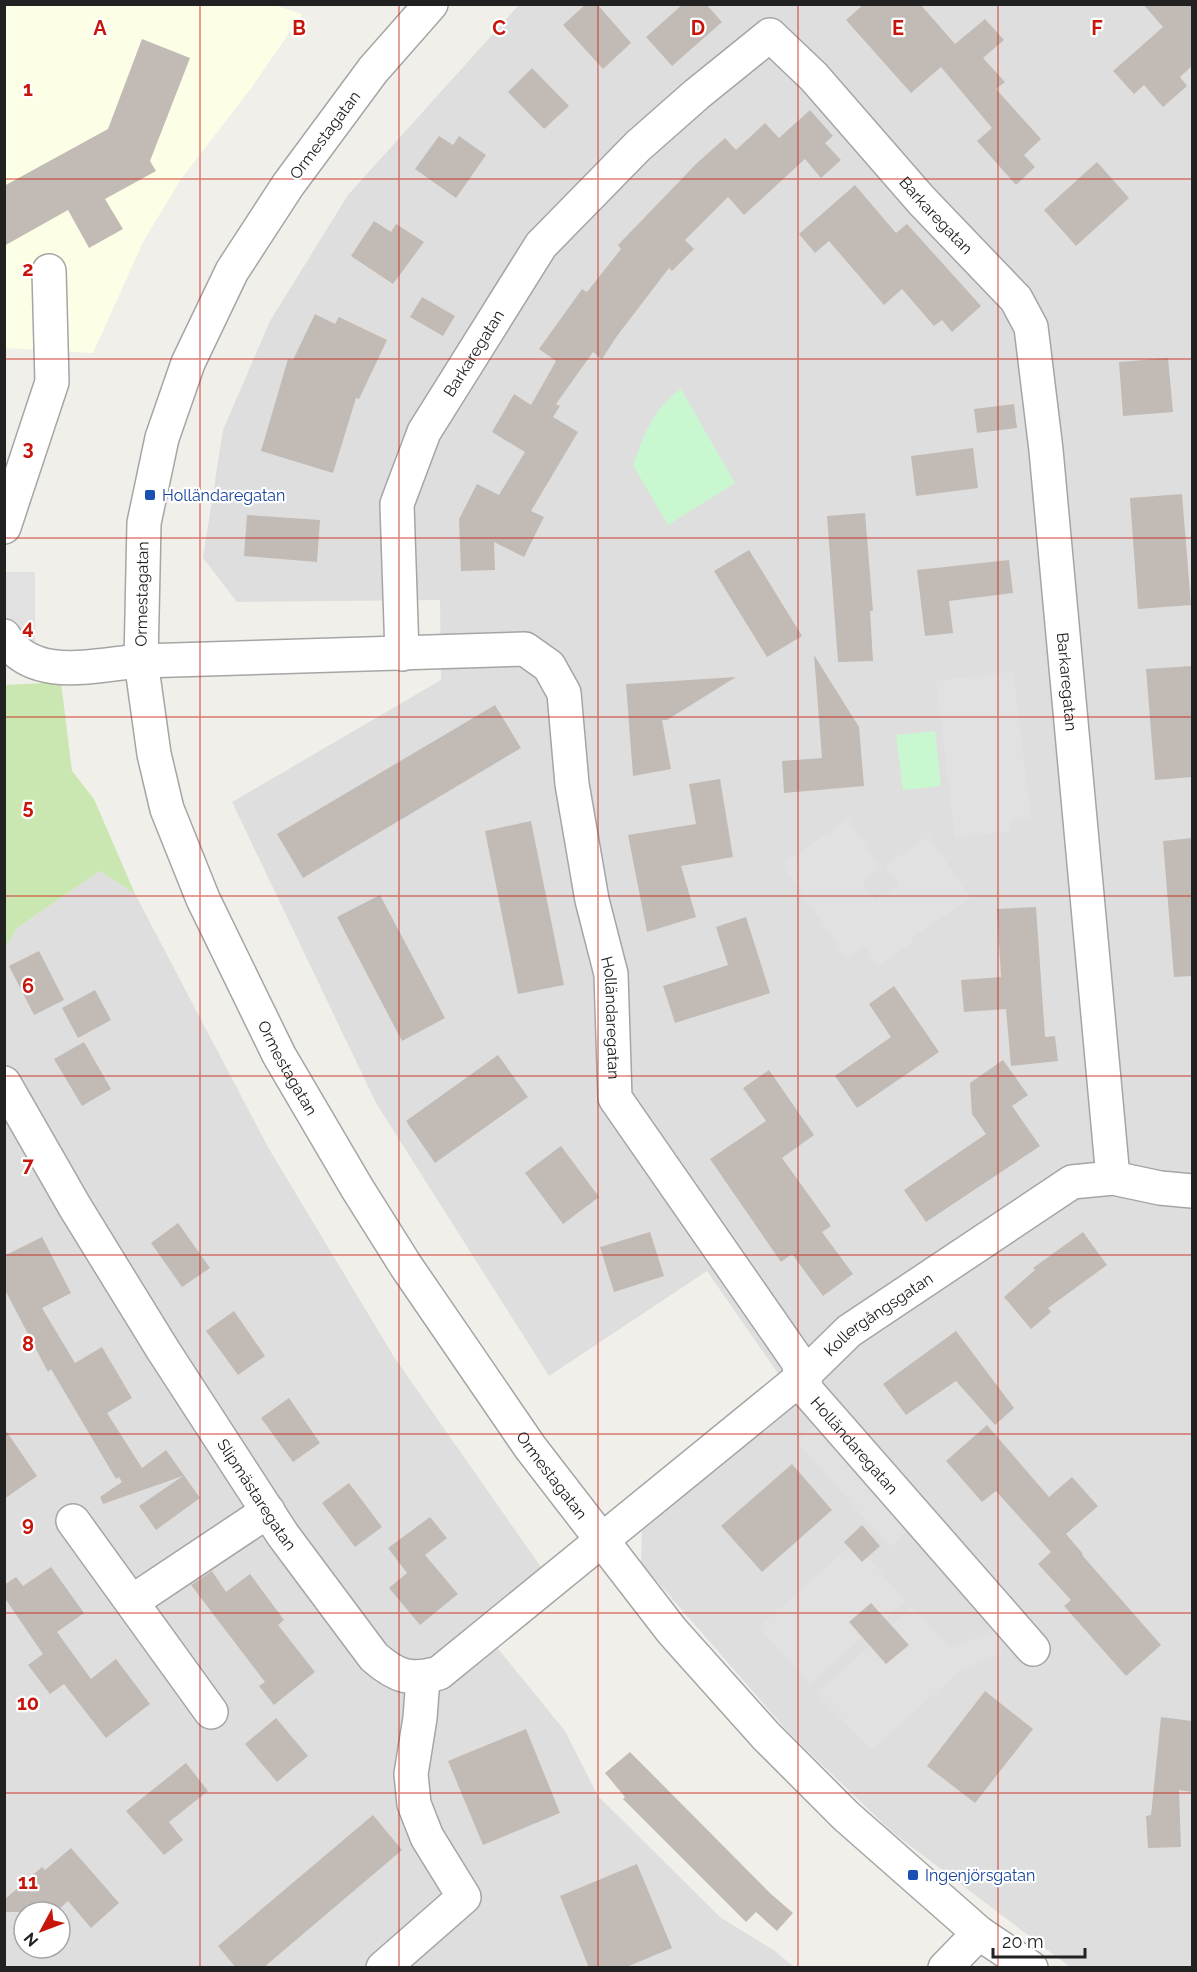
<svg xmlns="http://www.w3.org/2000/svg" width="1197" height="1972" viewBox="0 0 1197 1972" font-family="Raleway,sans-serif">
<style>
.residential{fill:#dfdede;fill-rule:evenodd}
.education{fill:#fcfee5}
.grass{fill:#cae7b2}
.park{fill:#c9f7cf}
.parking{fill:#e1e1e1}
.building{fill:#c2bbb5}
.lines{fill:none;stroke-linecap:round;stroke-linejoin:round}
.minor-casing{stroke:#a5a5a5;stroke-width:36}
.minor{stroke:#fff;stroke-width:33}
.grid{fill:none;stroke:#c7150b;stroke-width:1.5;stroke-opacity:0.55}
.transit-dot{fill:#1a4fb4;stroke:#fff;stroke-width:2}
.labels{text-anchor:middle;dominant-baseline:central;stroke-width:4.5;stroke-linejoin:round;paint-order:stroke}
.street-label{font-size:16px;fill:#212121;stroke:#fff}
.transit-label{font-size:16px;fill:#164399;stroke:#fff;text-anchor:start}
.grid-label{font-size:20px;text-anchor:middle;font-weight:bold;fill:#c7150b;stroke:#fff;stroke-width:4.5;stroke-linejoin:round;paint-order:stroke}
</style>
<rect width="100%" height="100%" fill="#f1efe9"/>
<g class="residential">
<path d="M519 5H1192V1967H1070L892 1832 789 1733 641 1563 642 1531 797 1401 707 1271 549 1376 376 1103 232 802 441 680 440 600 237 602 203 558 223 430 270 321 348 195Z"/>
<path d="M100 871 135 894 269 1149 394 1357 543 1570 477 1623 565 1731 598 1796 720 1917 775 1951 794 1967H5L4 948 17 928ZM24 1912H60V1948H24Z"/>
</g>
<path class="education" d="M271 4 302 14 252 87 181 179 143 242 93 353 5 348 4 5Z"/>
<path class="grass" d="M61 682 72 771 94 799 135 894 100 871 17 928 5 948V685Z"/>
<g class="park">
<path d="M681 389 735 483 668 525 633 465C645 434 652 409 681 389Z"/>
<path d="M935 731 941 786 903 790 896 735Z"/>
</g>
<g class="parking">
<rect x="5" y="572" width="30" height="72"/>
<path d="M1013 672 1031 818 1010 820 1011 831 955 838 936 681Z"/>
<path d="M848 819 881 868 862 881 875 901 899 886 885 865 929 836 971 898 912 937 914 941 878 966 864 946 846 958 782 864Z"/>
<path d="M815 1425 908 1531 890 1547 796 1441Z"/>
<path d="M849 1547 862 1562 867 1557 906 1601 885 1619 871 1603 849 1622 862 1637 810 1684 759 1627Z"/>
<path d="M912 1606 949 1647 996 1631 1003 1654 962 1669 872 1750 817 1693 870 1646 886 1664 908 1645 891 1625Z"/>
</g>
<g class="building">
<path d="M586 4H597L631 43 603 69 563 25Z"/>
<path d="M683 4H706L722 22 672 66 646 37Z"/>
<path d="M864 4H920L955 44 985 19 1004 40 983 58 1005 82 996 89 1041 139 1024 155 1035 167 1016 185 977 141 992 128 941 67 911 93 846 20Z"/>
<path d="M1143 4H1192V66L1180 77 1187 86 1163 107 1144 85 1134 94 1113 71 1163 27Z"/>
<path d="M142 39 190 58 150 161 156 171 105 199 123 229 89 248 68 210 4 246V186L108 129Z"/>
<path d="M532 68 569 106 544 129 508 92Z"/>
<path d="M810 110 833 136 825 143 841 160 821 178 805 159 744 215 728 197 685 240 694 249 672 271 669 268 617 336 602 359 593 352 556 404 560 406 553 417 578 432 531 511 544 517 524 557 494 542 495 570 461 571 459 519 477 484 499 495 525 452 492 432 514 394 531 405 556 361 539 349 582 289 587 292 621 249 618 245 697 163 725 138 736 150 765 123 779 138Z"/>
<path d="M439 136 453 145 459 136 486 155 456 198 415 169Z"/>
<path d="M1097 162 1129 198 1076 246 1044 210Z"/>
<path d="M855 185 896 233 907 224 981 306 952 332 942 320 934 326 902 289 884 305 829 241 815 253 799 234Z"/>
<path d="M374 221 391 232 396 224 424 242 393 284 351 256Z"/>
<path d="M422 297 455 316 443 336 410 317Z"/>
<path d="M315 314 335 324 339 317 387 340 359 399 356 398 333 473 261 451 288 359 293 360Z"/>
<path d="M1168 358 1173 412 1123 416 1119 362Z"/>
<path d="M1014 404 1017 428 977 433 974 409Z"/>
<path d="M973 448 978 488 916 496 911 456Z"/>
<path d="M1182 494 1191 605 1138 609 1130 498Z"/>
<path d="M865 513 873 611H870L873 661 838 662 827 516Z"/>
<path d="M247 515 320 520 317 562 244 556Z"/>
<path d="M749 550 802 636 767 657 714 571Z"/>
<path d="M1009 560 1013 593 949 601 953 633 925 636 917 570Z"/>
<path d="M814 655 859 727 864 786 784 793 782 761 822 758Z"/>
<path d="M1192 666V777L1155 780 1146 669Z"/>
<path d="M736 677 667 720H662L671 769 633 776 626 684Z"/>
<path d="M495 705 521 748 303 878 277 834Z"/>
<path d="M720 779 733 857 681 866 696 917 647 932 628 835 696 824 689 784Z"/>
<path d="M531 821 564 985 518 994 485 831Z"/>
<path d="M1192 838V976L1174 977 1163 841Z"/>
<path d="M380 895 445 1018 402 1041 337 917Z"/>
<path d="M1036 907 1045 1037 1055 1036 1058 1061 1011 1066 1006 1009 964 1012 961 980 1001 977 997 909Z"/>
<path d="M746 917 770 993 675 1023 663 986 728 965 716 927Z"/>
<path d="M39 951 64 1000 34 1015 9 966Z"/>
<path d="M894 986 939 1052 857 1108 835 1076 891 1037 869 1004Z"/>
<path d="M95 990 111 1020 78 1038 62 1008Z"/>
<path d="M84 1042 111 1089 82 1106 54 1059Z"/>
<path d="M498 1055 528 1097 435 1163 406 1121Z"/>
<path d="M1003 1060 1028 1095 1012 1106 1040 1146 926 1222 904 1190 986 1134 972 1114 970 1083Z"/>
<path d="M769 1070 814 1135 782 1158 831 1226 822 1232 853 1274 823 1296 792 1254 781 1262 710 1159 766 1121 743 1088Z"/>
<path d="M561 1146 599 1197 563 1224 525 1173Z"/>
<path d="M178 1223 210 1268 182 1287 151 1243Z"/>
<path d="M650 1232 664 1276 614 1292 600 1247Z"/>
<path d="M1083 1232 1107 1265 1048 1308 1051 1312 1031 1329 1004 1297 1035 1270 1033 1268Z"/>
<path d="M42 1237 71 1293 42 1308 75 1363 102 1347 132 1398 107 1413 142 1468 166 1450 200 1498 156 1530 139 1506 183 1476 103 1504 100 1497 122 1482 119 1477 116 1479 51 1369 48 1372 4 1288V1256Z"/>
<path d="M234 1311 265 1356 238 1375 206 1331Z"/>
<path d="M956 1331 1014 1408 995 1425 956 1381 906 1415 883 1384Z"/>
<path d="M289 1398 320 1443 293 1462 261 1418Z"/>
<path d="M987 1425 1049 1497 1072 1477 1098 1506 1066 1534 1083 1554 1082 1555 1161 1645 1126 1676 1064 1606 1071 1600 1038 1564 1051 1552 996 1491 982 1502 946 1461Z"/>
<path d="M4 1428 37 1476 4 1499Z"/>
<path d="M792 1464 832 1510 762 1572 721 1526Z"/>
<path d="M349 1483 382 1527 355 1547 322 1503Z"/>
<path d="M430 1517 447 1538 425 1555 458 1594 420 1625 389 1588 407 1573 388 1548Z"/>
<path d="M862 1525 880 1546 862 1562 844 1542Z"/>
<path d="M51 1567 84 1613 57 1632 91 1679 116 1659 150 1704 106 1738 64 1684 50 1694 28 1665 43 1654 4 1597V1585L16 1577 23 1586Z"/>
<path d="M212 1571 226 1592 250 1574 284 1620 278 1625 315 1672 274 1705 259 1686 265 1682 191 1585Z"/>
<path d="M871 1603 909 1645 886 1664 849 1622Z"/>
<path d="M985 1691 1033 1729 975 1803 927 1766Z"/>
<path d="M1161 1717 1192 1721V1792L1179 1790 1181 1847 1148 1848 1146 1816 1151 1815Z"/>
<path d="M276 1718 308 1756 277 1782 245 1744Z"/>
<path d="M526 1729 560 1813 483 1845 448 1761Z"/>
<path d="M630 1752 771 1894 793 1913 777 1931 756 1912 746 1922 623 1799 625 1797 605 1773Z"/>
<path d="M186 1763 208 1791 169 1822 183 1840 164 1855 126 1811Z"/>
<path d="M373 1815 402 1850 263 1968H236L218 1946Z"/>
<path d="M71 1848 119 1903 91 1928 68 1901 56 1912H4V1900L42 1867 45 1870Z"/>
<path d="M637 1864 672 1948 624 1968H589L560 1896Z"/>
</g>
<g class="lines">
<g class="minor-casing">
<g id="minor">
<path id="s1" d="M431 4 373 70 288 185 232 271 188 363 162 438 144 523 141 661 154 754 167 809 203 899 279 1055 357 1188 406 1266 530 1447 672 1631 766 1736 846 1816 979 1933 1031 1968"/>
<path d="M4 527 52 382 49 271"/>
<path id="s2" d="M4 636C32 684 97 664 141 661L525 649 549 666 564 693 572 784 592 900 611 974 615 1098 797 1360 808 1392 1033 1649"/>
<path id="s3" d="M402 654 397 504 424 432 541 245 638 146 697 94 770 35 814 77 922 201 1016 299 1031 327 1046 450 1113 1178"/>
<path id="s4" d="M4 1083 75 1207 163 1350 283 1535 374 1657C397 1677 410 1681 439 1673L802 1377 849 1331 1072 1182 1113 1178 1160 1188 1192 1191"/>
<path d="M73 1521 211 1712"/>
<path d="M133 1601 268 1511"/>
<path d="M383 1968 464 1897 427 1837 414 1804 411 1774 420 1718 423 1678"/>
<path d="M945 1968 979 1933"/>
</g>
</g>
<use href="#minor" class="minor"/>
</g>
<path class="grid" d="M200 4V1968M399 4V1968M598 4V1968M798 4V1968M998 4V1968M4 179H1192M4 359H1192M4 538H1192M4 717H1192M4 896H1192M4 1076H1192M4 1255H1192M4 1434H1192M4 1613H1192M4 1793H1192"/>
<g class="transit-dot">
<rect x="144" y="489" width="12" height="12" rx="3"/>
<rect x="907" y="1869" width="12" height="12" rx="3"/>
</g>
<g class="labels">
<g class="street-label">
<text transform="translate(325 135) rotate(-53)">Ormestagatan</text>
<text stroke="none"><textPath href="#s3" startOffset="1004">Barkaregatan</textPath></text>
<text stroke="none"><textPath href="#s3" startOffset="320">Barkaregatan</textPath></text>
<text transform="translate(142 594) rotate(-89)">Ormestagatan</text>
<text stroke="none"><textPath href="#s3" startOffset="1508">Barkaregatan</textPath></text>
<text stroke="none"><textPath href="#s2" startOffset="922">Holländaregatan</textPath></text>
<text stroke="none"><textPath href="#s1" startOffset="1176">Ormestagatan</textPath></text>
<text stroke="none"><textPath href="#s4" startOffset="1322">Kollergångsgatan</textPath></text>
<text stroke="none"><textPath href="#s2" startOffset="1426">Holländaregatan</textPath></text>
<text stroke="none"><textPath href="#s1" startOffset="1662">Ormestagatan</textPath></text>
<text stroke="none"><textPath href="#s4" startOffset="483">Slipmästaregatan</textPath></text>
</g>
<g class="transit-label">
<text x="162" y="495">Holländaregatan</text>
<text x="925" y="1875">Ingenjörsgatan</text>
</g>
</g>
<g class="grid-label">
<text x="100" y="35">A</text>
<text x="299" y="35">B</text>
<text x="499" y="35">C</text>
<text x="698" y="35">D</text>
<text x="898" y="35">E</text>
<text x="1097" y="35">F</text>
<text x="28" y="96">1</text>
<text x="28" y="276">2</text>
<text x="28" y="455">3</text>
<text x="28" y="634">4</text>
<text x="28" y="814">5</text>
<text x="28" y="993">6</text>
<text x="28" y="1172">7</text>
<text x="28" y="1351">8</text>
<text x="28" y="1531">9</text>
<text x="28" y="1710">10</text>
<text x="28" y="1889">11</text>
</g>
<rect width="1197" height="1972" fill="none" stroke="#212121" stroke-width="12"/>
<g transform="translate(42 1930) rotate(229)"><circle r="28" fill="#ffffff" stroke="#a6a6a6" stroke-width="1.5"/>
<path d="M0-4.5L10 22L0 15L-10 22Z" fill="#c7150b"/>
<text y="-9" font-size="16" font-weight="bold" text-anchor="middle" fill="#212121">N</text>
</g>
<path d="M993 1948v9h92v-9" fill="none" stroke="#212121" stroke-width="3"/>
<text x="1002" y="1948" font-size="18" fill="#212121" stroke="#ffffff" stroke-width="4.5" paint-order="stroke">20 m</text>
</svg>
